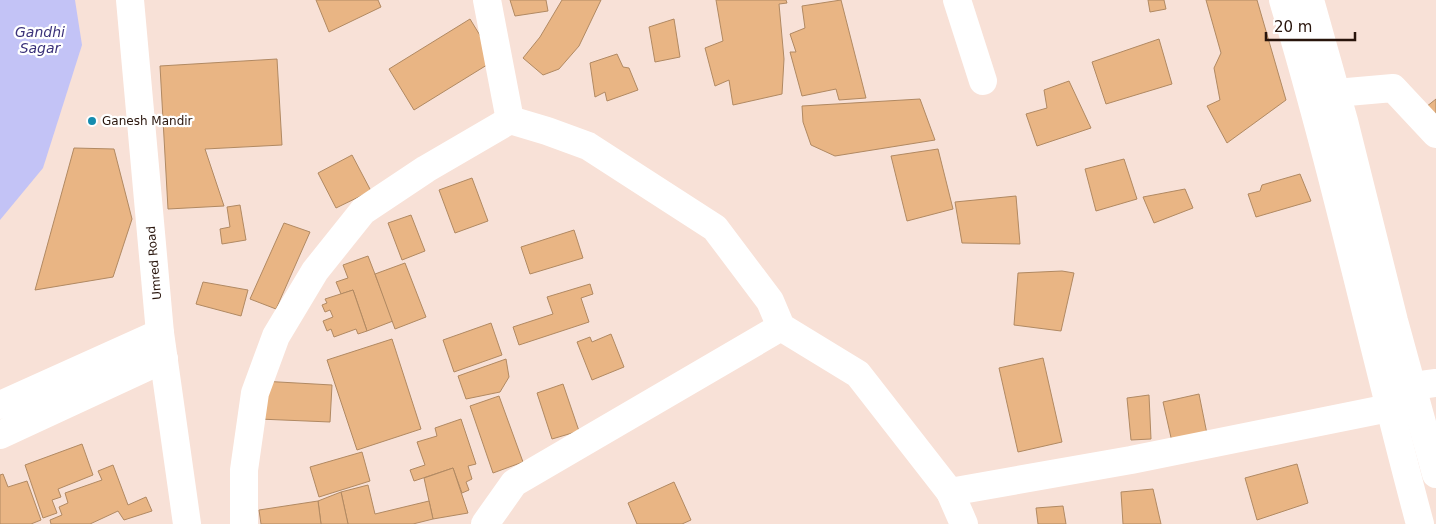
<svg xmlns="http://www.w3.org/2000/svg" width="1436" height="524" viewBox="0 0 1436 524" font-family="'DejaVu Sans',sans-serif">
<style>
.water{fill:#c3c3f6}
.building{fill:#e9b584;stroke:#b18962}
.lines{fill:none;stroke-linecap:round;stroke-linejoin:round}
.minor{stroke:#fff;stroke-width:28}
.tertiary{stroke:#fff;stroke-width:28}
.secondary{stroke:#fff;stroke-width:28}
.poi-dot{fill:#158caf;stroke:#fff;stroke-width:2}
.labels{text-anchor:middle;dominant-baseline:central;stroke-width:4.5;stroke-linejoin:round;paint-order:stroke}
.poi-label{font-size:12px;fill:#28140b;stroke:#fff;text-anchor:start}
.street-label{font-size:12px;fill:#28140b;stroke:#fff}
.water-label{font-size:14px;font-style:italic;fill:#3b327a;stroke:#fff}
</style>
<rect width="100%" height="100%" fill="#f8e1d7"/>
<path class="water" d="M0 0H75L82 45 43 168 0 220Z"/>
<g class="building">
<path d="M316 0H378L381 7 329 32Z"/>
<path d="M510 0H546L548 11 515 16Z"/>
<path d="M562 0H601L579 46 559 69 543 75 523 58 540 37Z"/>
<path d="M716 0H786L787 3 779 4 784 59 782 94 733 105 729 80 715 86 705 48 723 41Z"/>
<path d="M841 0 866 98 839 100 836 89 802 96 790 52H796L790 34 805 28 802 6Z"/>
<path d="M1148 0H1164L1166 9 1150 12Z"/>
<path d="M1206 0H1257L1286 100 1227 143 1207 106 1220 100 1214 68 1221 53Z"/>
<path d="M470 19 495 60 414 110 389 69Z"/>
<path d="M674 19 680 57 655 62 649 27Z"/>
<path d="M1159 39 1172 84 1106 104 1092 62Z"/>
<path d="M617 54 623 67 629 68 638 90 607 101 605 92 595 97 590 63Z"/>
<path d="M277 59 282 145 205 149 224 206 168 209 160 66Z"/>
<path d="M1069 81 1091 128 1037 146 1026 114 1047 108 1044 90Z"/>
<path d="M920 99 935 140 835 156 811 145 803 122 802 106Z"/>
<path d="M1436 99V118L1426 107Z"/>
<path d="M74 148 114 149 132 219 113 277 35 290Z"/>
<path d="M938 149 953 209 907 221 891 156Z"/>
<path d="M352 155 371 191 336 208 318 173Z"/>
<path d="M1124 159 1137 199 1096 211 1085 169Z"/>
<path d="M1300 174 1311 201 1256 217 1248 194 1260 191 1262 185Z"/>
<path d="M472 178 488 221 455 233 439 190Z"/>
<path d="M1185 189 1193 208 1154 223 1143 197Z"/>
<path d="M1016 196 1020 244 962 243 955 202Z"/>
<path d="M240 205 246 240 222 244 220 229 230 227 227 207Z"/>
<path d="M411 215 425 251 402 260 388 223Z"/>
<path d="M284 223 310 232 276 309 250 299Z"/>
<path d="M574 230 583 258 530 274 521 247Z"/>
<path d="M368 256 393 321 367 331 353 290 341 294 336 282 348 278 343 265Z"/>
<path d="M405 263 426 317 395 329 375 274Z"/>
<path d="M1062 271 1074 273 1061 331 1014 325 1018 273Z"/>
<path d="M203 282 248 290 241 316 196 304Z"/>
<path d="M590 284 593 294 581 298 589 322 519 345 513 327 553 314 547 297Z"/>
<path d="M353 290 367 331 358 334 356 329 334 337 331 329 327 331 323 321 333 317 330 310 325 312 322 305 327 303 325 299Z"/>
<path d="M491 323 502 355 454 372 443 340Z"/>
<path d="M611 334 624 367 592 380 577 342 590 337 592 342Z"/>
<path d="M392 339 421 429 357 450 327 360Z"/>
<path d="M1043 358 1062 442 1018 452 999 368Z"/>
<path d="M506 359 509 377 500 392 466 399 458 376Z"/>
<path d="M261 381 332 385 330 422 259 419Z"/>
<path d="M563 384 579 431 552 439 537 393Z"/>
<path d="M1199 394 1207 434 1172 442 1163 402Z"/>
<path d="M1149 395 1151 439 1131 440 1127 398Z"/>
<path d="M499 396 523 462 493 473 470 406Z"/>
<path d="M461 419 476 464 468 466 472 479 466 482 469 490 462 493 453 468 414 481 410 470 425 465 417 442 437 436 435 428Z"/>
<path d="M82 444 93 475 58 489 61 497 52 500 57 513 43 518 25 465Z"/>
<path d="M362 452 370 481 319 497 310 467Z"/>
<path d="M1297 464 1308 503 1257 520 1245 478Z"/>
<path d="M113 465 128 505 146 497 152 511 124 520 118 511 90 524H51L50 520 62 515 59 507 68 503 65 493 102 480 98 471Z"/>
<path d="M453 468 468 513 433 519 424 478Z"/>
<path d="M3 474 8 487 27 481 41 520 31 524H0V475Z"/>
<path d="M674 482 691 520 682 524H637L628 503Z"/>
<path d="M368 485 375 514 429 501 433 519 413 524H348L341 492Z"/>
<path d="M1153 489 1161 524H1123L1121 492Z"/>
<path d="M341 492 348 524H321L318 501Z"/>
<path d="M318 501 321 524H261L259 510Z"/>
<path d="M1063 506 1066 524H1038L1036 508Z"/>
</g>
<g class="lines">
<g class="minor">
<path d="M487 0 510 120"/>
<path d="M957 0 983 81"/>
<path d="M1336 93 1393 88 1436 134"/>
<path d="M1413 386 1436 383"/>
<path d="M950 492 1131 460 1389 408"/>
<path d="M244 524V470L255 393 276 336 315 271 363 211 426 169 510 120 547 131 588 146 715 228 770 301 781 327 858 374 950 492 964 524"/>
<path d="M485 524 514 483 781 327"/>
</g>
<g class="tertiary">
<path d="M130 0 160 333 187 524"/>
<path d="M0 405 160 333"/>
<path d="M0 435 164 359"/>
</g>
<g class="secondary">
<path d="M1283 0C1335 173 1373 350 1420 524"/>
<path d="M1310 0 1344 121 1394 321 1436 474"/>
</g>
</g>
<circle class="poi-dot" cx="92" cy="121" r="5"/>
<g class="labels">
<g class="poi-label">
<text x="102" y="121">Ganesh Mandir</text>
</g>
<g class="street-label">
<text transform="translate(154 263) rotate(-95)">Umred Road</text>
</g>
<g class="water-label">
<text x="40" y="32">Gandhi<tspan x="40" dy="16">Sagar</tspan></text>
</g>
</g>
<path d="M1266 32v8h89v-8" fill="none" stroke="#28140b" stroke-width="2.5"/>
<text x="1274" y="32" font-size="15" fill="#28140b" stroke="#ffffff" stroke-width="4" paint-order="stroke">20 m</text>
</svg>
